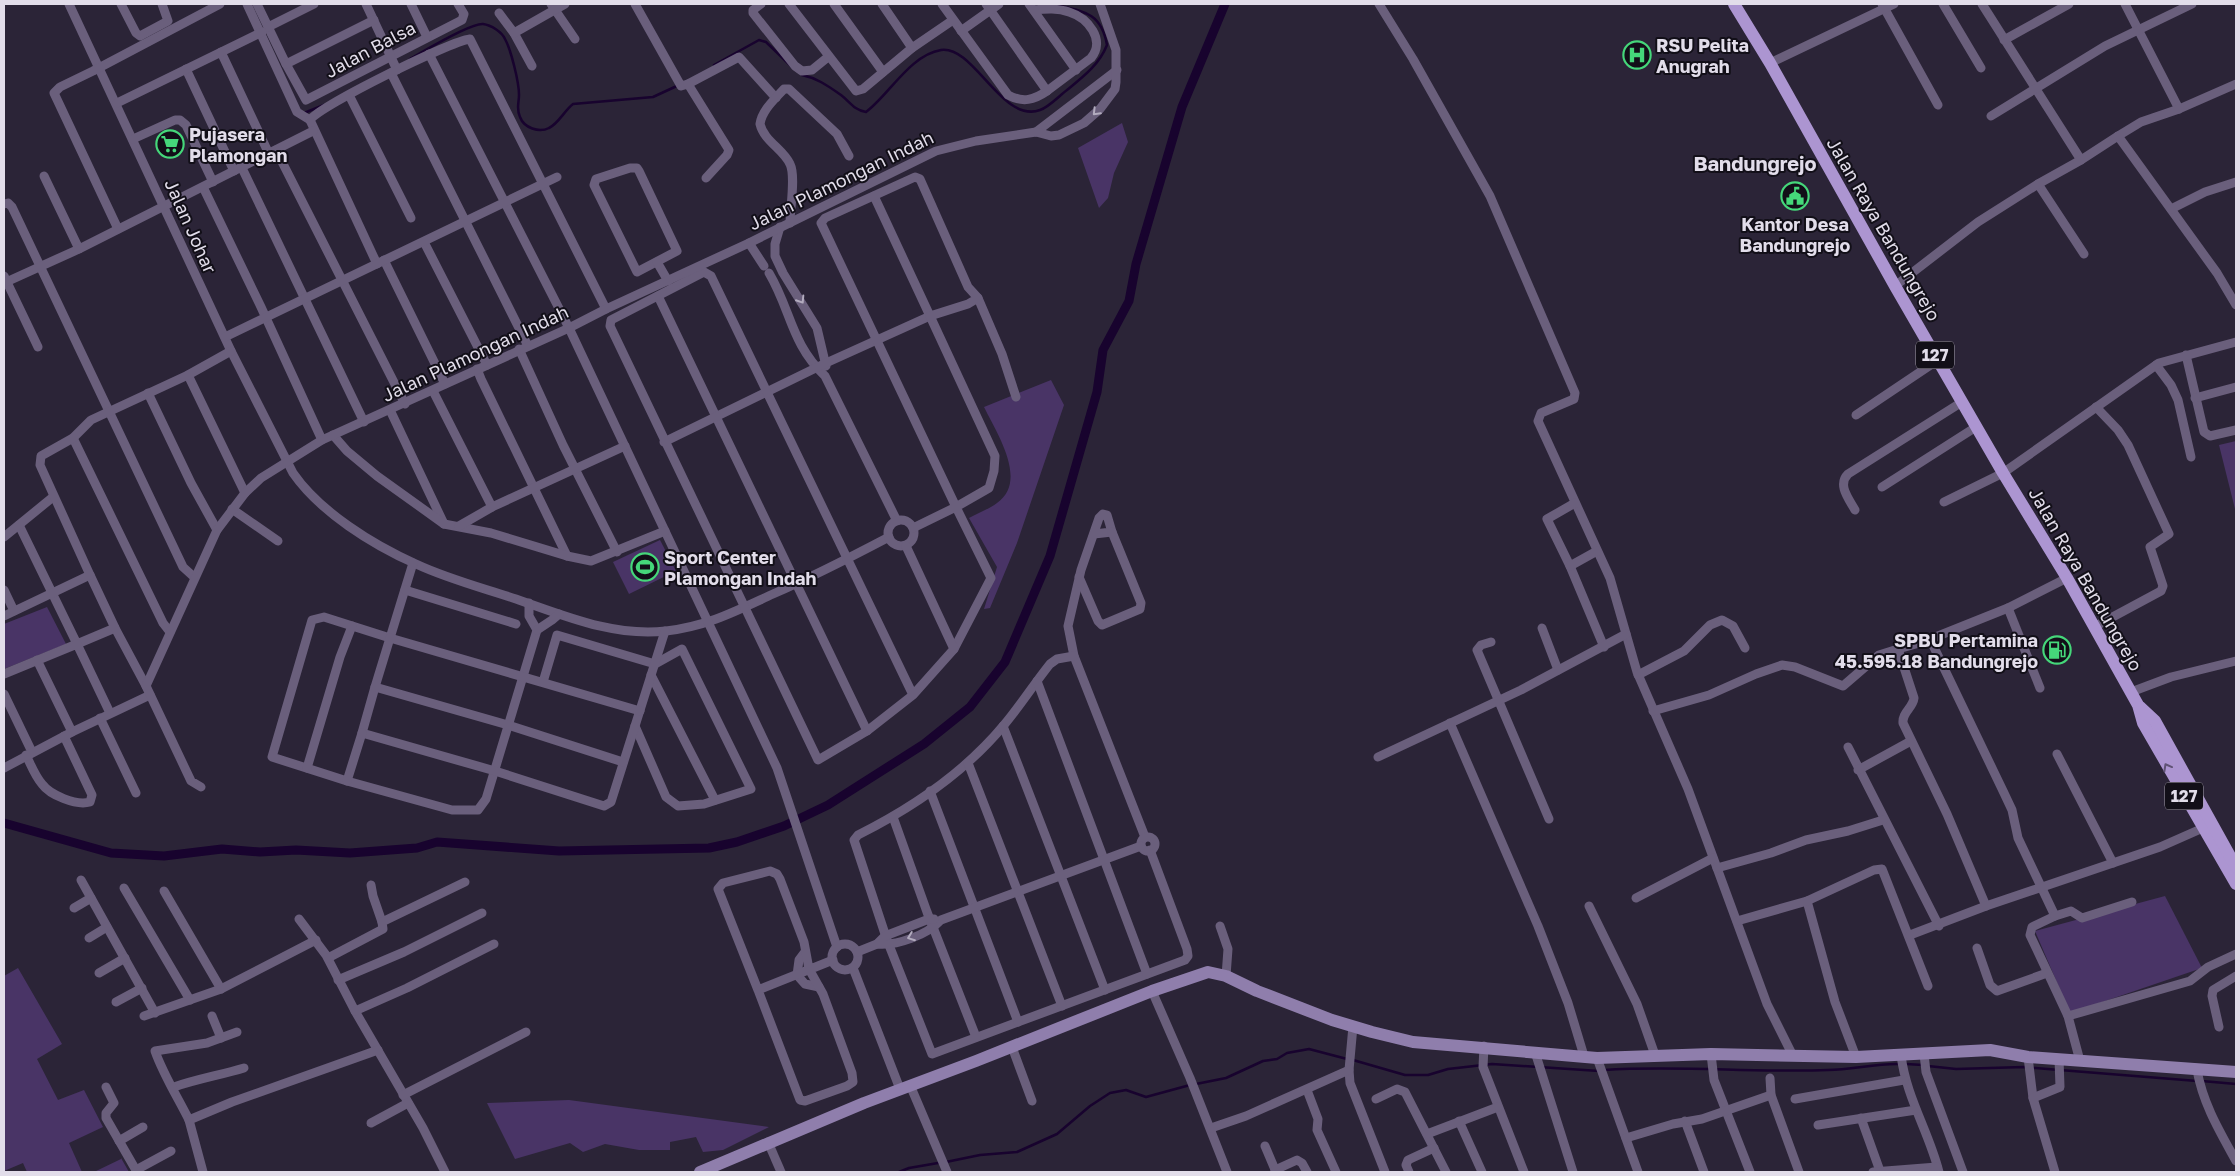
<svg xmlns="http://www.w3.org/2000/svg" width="2240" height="1176" viewBox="0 0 2240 1176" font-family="'Golos Text',sans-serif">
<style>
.green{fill:#493466}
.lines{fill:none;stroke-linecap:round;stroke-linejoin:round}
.stream{stroke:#18032e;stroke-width:2.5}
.canal{stroke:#18032e;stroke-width:9}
.street{stroke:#6a5f7c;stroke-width:9}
.secondary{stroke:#8f7eac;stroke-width:12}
.primary{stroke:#ac95d1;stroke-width:12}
.oneway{stroke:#b2abbe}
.oneway2{stroke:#5f5274}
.labels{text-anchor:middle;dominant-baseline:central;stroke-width:4;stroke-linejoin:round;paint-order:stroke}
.shield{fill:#120f18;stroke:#a49fab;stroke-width:1}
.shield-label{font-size:16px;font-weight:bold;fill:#e2ddea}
.poi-label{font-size:18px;font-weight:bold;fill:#e2ddea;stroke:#120f18;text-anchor:start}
.street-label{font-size:18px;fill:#e2ddea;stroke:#120f18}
.quarter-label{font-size:20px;font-weight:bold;fill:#e2ddea;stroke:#120f18}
</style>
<rect width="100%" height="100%" fill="#2b2437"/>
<g class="green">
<path d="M1122 123 1128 142 1114 173 1108 198 1099 208 1078 148Z"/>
<path d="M1051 380 1064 405 1017 543 990 608 984 609 997 567 969 518C978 513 989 509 997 503 1029 481 996 432 984 407Z"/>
<path d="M2236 441V513L2219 445Z"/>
<path d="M660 540 676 571 629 594 613 562Z"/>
<path d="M47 607 66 644 4 669V624Z"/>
<path d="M2165 896 2202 968 2070 1013 2035 931Z"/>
<path d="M18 968 62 1044 37 1059 58 1100 84 1090 103 1127 69 1143 82 1172H27L23 1163 4 1171V976Z"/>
<path d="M569 1100 769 1127 723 1150 703 1152 696 1137 670 1142V1150H639L605 1144 583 1152 570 1143 515 1159 487 1103Z"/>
<path d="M121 1158 129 1172H94L121 1159Z"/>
</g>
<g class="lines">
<g class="stream">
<path d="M410 59C424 51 470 23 483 24 491 25 502 32 505 39 511 50 519 82 519 95 519 103 516 109 520 117 524 128 539 133 549 128 558 124 565 110 573 104L653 97 679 85"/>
<path d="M714 65 759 40 766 42 792 67"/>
<path d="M802 75C817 78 828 86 841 95 850 102 854 110 866 112 889 95 910 55 941 50 974 45 1002 124 1040 110 1049 107 1059 96 1067 90 1083 77 1099 65 1107 45 1101 10 1080 11 1051 4"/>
<path d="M304 113 324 105"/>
<path d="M1353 1060 1405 1075H1428L1448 1069 1492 1064 1599 1071"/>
<path d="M1906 1064 1923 1065"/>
<path d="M1928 1066 1956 1069 2024 1067 2197 1081"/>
<path d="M1604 1070C1679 1065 1753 1073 1828 1070 1852 1070 1876 1063 1900 1064"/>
<path d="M2202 1081 2236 1084"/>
<path d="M1196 1084 1226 1078 1263 1061 1277 1059 1287 1053 1309 1049 1347 1059"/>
<path d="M946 1162 980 1155 1017 1152 1057 1134 1090 1106 1110 1093 1126 1090 1146 1097 1190 1085"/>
<path d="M899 1172 909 1168 938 1163"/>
</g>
<path class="canal" d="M4 823 111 853 164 856 222 849 260 852 296 850 350 853 417 848 437 842 559 851 709 848 737 842 784 826 828 805 924 744 970 707 1005 662 1050 556 1097 392 1103 350 1129 301 1136 264 1182 107 1225 4"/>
<g class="street">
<path d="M69 4 231 351 293 473C320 512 373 545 416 564 448 579 483 588 516 599 565 616 614 637 666 631 708 626 736 611 773 594 812 577 851 557 889 537"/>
<path d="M121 4 136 33 140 36 168 21 162 4"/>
<path d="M247 4 297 112 310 120"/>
<path d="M257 4 286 64 306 100 462 20 464 14 458 4"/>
<path d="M366 4 397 70"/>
<path d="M411 4 427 37"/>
<path d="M551 4 575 39"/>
<path d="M635 4 681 86 688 84 739 57 776 98"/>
<path d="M761 4 753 10V13L795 66 802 71 812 70 828 57"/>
<path d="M789 4 856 91 863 89 912 48 953 20"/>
<path d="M834 4 883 72"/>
<path d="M882 4 912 48"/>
<path d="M942 4 1008 95C1023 103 1034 100 1047 91"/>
<path d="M986 4 1047 91 1091 58C1106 40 1088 18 1069 12 1058 8 1046 9 1034 10"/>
<path d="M1029 4 1076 70"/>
<path d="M1379 4 1413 59 1490 196 1575 393 1574 399 1541 413 1538 421 1610 578 1637 672 1688 789 1767 1004 1793 1056"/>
<path d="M1882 4 1938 105"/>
<path d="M1943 4 1981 68"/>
<path d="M1982 4 2081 160"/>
<path d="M2125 4 2179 109"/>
<path d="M499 13 514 33 532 66"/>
<path d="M268 27 314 4"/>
<path d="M961 31 999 4"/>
<path d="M514 33 565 4"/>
<path d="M2004 40 2069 4"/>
<path d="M221 52 269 154"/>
<path d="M429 54 569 328 777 768 837 947"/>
<path d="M1770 63 1894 4"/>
<path d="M286 64 374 20"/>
<path d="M186 69 234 171"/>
<path d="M391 73 528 346"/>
<path d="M688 84 729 150 727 155 706 178"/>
<path d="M349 95 411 218"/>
<path d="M117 103 262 32"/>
<path d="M1991 116 2105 46 2192 4"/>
<path d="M1036 132 1117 70"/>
<path d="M2118 136 2217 273 2236 305"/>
<path d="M133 139 175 120H180L186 125 213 182"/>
<path d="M276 150 405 404"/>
<path d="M242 168 364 422"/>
<path d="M630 168H637L639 171 677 251 637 272 594 185 596 179Z"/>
<path d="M44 176 79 249"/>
<path d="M2038 184 2084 254"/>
<path d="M203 187 261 307 322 440"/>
<path d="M4 204 8 203 12 207 183 567 194 577"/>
<path d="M2171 209 2205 192 2236 182"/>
<path d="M790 223C790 208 796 176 790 164 783 149 764 141 760 124 762 110 775 99 784 89H789L837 134 849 156"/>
<path d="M780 227 775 244V256L783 273 817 328 826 366"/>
<path d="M118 229 54 93 60 87 93 71 220 4"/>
<path d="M424 242 487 365"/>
<path d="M749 243 764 266"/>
<path d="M384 260 445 384"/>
<path d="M657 262 668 281"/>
<path d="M377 264 310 120C321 105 449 42 470 39L606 309"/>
<path d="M769 273C791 310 791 344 825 376L897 521"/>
<path d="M4 276 38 347"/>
<path d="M4 283 79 249 313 131"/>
<path d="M1895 286 1978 222 2038 184 2081 160 2118 136 2141 122 2179 109 2236 84"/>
<path d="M658 296 867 731"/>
<path d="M978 298 1002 354 1016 397"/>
<path d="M225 337 557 177"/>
<path d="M519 349 563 445 617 552"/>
<path d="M2186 355 2204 432 2210 436 2236 430"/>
<path d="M2156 365 2171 385 2178 400 2191 457"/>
<path d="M477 369 481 379 567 556"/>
<path d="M188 375 245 493"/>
<path d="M433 391 492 507"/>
<path d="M148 393 191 483 217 530"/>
<path d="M2195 398 2236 387"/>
<path d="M390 410 444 524"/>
<path d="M1856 415 1938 360"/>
<path d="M333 435 347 451 377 476 444 524 491 533 567 556 591 561 665 531"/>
<path d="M73 438 163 623 170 632"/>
<path d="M664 442 826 363 930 316 874 196"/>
<path d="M1882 487 1976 427"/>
<path d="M1944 502 2003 473 2159 363 2236 342"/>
<path d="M1575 503 1547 519 1570 566 1604 647"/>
<path d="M232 509 278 541"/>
<path d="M1855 510C1849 499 1837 485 1848 474L1962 402"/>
<circle cx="901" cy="533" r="13"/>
<path d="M19 525 77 644 115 628"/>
<path d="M459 526 492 507 625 446"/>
<path d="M913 528 956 507 821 223 825 218 915 177 920 179 968 287 978 298 968 304 930 316 995 456 994 471 989 488 956 507 991 578 954 649"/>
<path d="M1094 534 1112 532 1107 515 1103 514 1099 518 1081 570 1068 626 1074 656 1145 837"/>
<path d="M4 537 53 497"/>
<path d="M906 546 954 649 913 695 867 731 818 760 610 326 611 320 704 272 711 276 913 695"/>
<path d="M413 563 390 638 324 617 312 620 272 757 347 781 452 810H478L486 799 537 630 529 616V603"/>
<path d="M1570 566 1597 551"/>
<path d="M90 575 115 628 146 686"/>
<path d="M1079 577 1098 621 1102 625 1140 609 1141 603 1112 532"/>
<path d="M4 590 14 611"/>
<path d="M405 590 516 624"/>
<path d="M2008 608 2040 688"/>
<path d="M4 616 90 575 40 465 41 456 73 438 91 420 188 375 231 351"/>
<path d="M2094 627 2161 591 2163 586 2150 547 2169 534 2128 445 2118 430 2096 407"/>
<path d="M1542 628 1558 670"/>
<path d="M537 630 552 620 559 614"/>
<path d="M1930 639 2004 793 2012 810 2018 838 2055 916 2032 927 2030 935 2068 1016 2080 1061"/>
<path d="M1491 642 1481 645 1477 650 1549 819"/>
<path d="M1074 656 1057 659 1050 664C1034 684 1020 706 1004 725 965 772 912 808 858 835L854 840 887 940 932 1054 1185 960 1188 956 1187 949 1150 850"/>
<path d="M37 660 72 732"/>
<path d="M4 674 77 644 110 713"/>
<path d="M651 675 715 800"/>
<path d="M1638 675 1684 651 1710 625 1722 620 1733 626 1745 648"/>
<path d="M1037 681 1147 974"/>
<path d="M543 682 557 635 655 664 682 649 751 789 704 804 678 806 666 797 635 726"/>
<path d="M375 687 362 733 495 771 604 806 611 802 665 631"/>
<path d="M2131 692 2171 677 2236 661"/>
<path d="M4 694 32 752"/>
<path d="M1653 711 1709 695 1756 674 1782 665 1795 667 1843 686 1879 655 1898 649"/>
<path d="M100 718 136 793"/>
<path d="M1450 723 1538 926 1568 1003 1584 1056"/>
<path d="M1003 726 1105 990"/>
<path d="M1848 747 1939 926"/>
<path d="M2057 754 2113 863"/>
<path d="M26 755C31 765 35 776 42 784 50 795 76 806 90 802L92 795 64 736"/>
<path d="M1378 757 1521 690 1626 634"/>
<path d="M623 762 508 725 375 687 390 638 640 711"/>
<path d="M968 763 1062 1006"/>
<path d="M4 768 72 732 150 695"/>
<path d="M307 768 340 657 352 626"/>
<path d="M1858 770 1911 741"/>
<path d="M347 781 362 733"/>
<path d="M201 787 191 781 146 686 217 530 245 493 261 478 322 440 569 328 606 309 749 243 936 151 976 141 1036 132 1051 136 1059 135 1084 123 1100 109 1115 89 1116 82V50L1100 4"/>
<path d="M930 791 1018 1022"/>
<path d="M893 817 927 912 976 1037"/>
<circle cx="1148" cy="844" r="7"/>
<path d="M1717 868 1771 853 1806 840 1848 831 1883 820"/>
<path d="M81 880 155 1013"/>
<path d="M371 885 373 896 382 922"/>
<path d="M124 888 190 1000"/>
<path d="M164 891 221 989"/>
<path d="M1636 898 1713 858"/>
<path d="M1807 901 1835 1002 1856 1057"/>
<path d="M1589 906 1637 1004 1655 1055"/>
<path d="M1986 906 1947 814 1903 723C1902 712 1913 708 1914 698L1898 649 1923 642 2008 608 2067 578"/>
<path d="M74 908 91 898"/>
<path d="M2055 916 2071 911 2082 918 2132 902"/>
<path d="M299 919 326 955 355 1011 423 1128 445 1172"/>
<path d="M1737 921 1807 901 1874 870 1882 869 1928 986"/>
<path d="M1220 926 1228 949 1226 976"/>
<path d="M1910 935 1986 906 2160 847 2203 828"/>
<path d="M89 938 107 927"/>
<path d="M877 944C897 946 927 935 941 920L1141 846"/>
<circle cx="845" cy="957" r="13"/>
<path d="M1977 948 1990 985 1997 991 2047 973"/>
<path d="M805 952 799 960 797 975 805 984 819 987"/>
<path d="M857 952 877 944 885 936 929 919H934"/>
<path d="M328 958 383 929 382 922 465 882"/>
<path d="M853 968 900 1089"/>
<path d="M99 973 125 958"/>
<path d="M338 980 404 952 482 913"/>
<path d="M758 990 718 889 723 883 770 871 777 874 780 879 804 942 809 969 823 994 852 1073 853 1082 847 1086 805 1101 800 1100 758 990 833 960"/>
<path d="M1152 991 1190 1078 1227 1172"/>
<path d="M116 1002 142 988"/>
<path d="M355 1011 407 988 494 944"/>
<path d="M144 1016 221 989 316 940"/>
<path d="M212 1016 221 1038"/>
<path d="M2068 1016 2190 981 2208 967 2236 954"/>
<path d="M1353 1026 1349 1070 1350 1083 1385 1172"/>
<path d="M2219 1027 2212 996 2213 990 2236 976"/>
<path d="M1484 1046 1483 1067 1524 1172"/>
<path d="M1012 1047 1032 1101"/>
<path d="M1535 1052 1573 1172"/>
<path d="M1711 1054 1714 1080 1750 1172"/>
<path d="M1924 1054 1926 1072 1963 1172"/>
<path d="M1901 1055C1906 1097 1929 1132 1939 1172"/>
<path d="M2028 1057 2033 1098"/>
<path d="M1597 1058 1638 1172"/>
<path d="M2197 1070C2203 1104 2220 1132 2236 1161"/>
<path d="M1770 1078 1771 1095 1799 1172"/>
<path d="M910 1085 947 1172"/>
<path d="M106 1087 114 1103 106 1113V1118L137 1172"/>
<path d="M174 1087C197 1079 221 1075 244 1068"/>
<path d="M1307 1090 1318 1119 1317 1130 1336 1172"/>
<path d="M403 1095 526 1032"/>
<path d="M1376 1099 1397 1089 1405 1092 1446 1172"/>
<path d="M1795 1099 1904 1080"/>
<path d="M1861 1118 1880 1171"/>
<path d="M189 1120C178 1098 163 1074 155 1051L207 1043 237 1032"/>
<path d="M1459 1121 1482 1172"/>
<path d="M1685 1121 1704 1172"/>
<path d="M371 1123 408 1103"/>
<path d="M1818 1125 1916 1110"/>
<path d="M1211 1128 1246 1116 1349 1070"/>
<path d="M1427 1134 1498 1107"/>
<path d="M1626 1138 1673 1124 1702 1119 1771 1095"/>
<path d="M119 1141 143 1127"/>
<path d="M768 1142 781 1172"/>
<path d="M1265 1146 1276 1172"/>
<path d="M136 1170 171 1151"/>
<path d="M1275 1170 1297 1160 1302 1163 1307 1172"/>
<path d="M203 1172 189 1120 232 1102 378 1050"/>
<path d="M1409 1172 1406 1165 1408 1160 1434 1148"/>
<path d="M1873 1172 1937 1167"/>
<path d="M2055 1172 2033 1098 2060 1087 2059 1059"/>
</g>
<path class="secondary" d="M700 1172 864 1103 976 1061 1152 991 1208 972 1226 976 1257 991 1332 1020 1372 1032 1413 1042 1597 1058 1711 1054 1856 1057 1990 1050 2028 1057 2236 1072"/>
<g class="primary">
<path d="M1734 4 1770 63 1895 286 2003 473 2067 578 2138 705 2143 723 2236 884"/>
<path d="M2140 707 2155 721 2236 867"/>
</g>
</g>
<defs><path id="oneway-chevron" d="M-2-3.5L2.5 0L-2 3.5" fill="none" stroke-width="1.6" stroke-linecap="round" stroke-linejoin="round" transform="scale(1.25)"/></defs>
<g class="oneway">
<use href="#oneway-chevron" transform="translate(1096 112) rotate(135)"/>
<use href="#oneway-chevron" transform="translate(801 300) rotate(57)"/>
<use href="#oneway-chevron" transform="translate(911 937) rotate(159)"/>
</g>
<use class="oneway2" href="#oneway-chevron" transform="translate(2167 767) rotate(-119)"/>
<defs>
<g id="hospital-ring" transform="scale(1.4375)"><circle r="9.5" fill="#120f18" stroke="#45d77a" stroke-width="1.5"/><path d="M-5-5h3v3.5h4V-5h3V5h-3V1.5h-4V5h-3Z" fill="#45d77a"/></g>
<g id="supermarket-ring" transform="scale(1.4375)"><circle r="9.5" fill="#120f18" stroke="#45d77a" stroke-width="1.5"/><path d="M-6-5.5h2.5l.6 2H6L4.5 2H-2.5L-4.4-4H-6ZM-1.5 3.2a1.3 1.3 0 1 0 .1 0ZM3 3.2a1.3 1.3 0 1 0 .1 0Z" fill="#45d77a"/></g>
<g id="civic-ring" transform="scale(1.4375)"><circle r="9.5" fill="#120f18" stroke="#45d77a" stroke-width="1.5"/><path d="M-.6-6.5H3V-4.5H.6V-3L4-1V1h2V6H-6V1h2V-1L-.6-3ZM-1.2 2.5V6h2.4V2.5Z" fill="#45d77a"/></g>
<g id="stadium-ring" transform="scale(1.4375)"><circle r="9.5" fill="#120f18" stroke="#45d77a" stroke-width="1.5"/><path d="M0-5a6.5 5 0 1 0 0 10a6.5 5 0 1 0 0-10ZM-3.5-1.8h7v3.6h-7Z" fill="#45d77a"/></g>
<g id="fuel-ring" transform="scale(1.4375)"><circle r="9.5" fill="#120f18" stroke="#45d77a" stroke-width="1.5"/><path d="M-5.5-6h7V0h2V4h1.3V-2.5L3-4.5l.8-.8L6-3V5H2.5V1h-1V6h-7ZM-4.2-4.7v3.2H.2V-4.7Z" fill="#45d77a"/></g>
</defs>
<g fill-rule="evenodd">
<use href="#hospital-ring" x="1637" y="55"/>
<use href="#supermarket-ring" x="170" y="144"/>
<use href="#civic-ring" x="1795" y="196"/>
<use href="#stadium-ring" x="645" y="567"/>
<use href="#fuel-ring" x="2057" y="650"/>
</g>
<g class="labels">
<g class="shield">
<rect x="1916" y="341.5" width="38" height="27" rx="4"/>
<rect x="2165" y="782.5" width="38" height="27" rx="4"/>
</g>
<g class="shield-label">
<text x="1935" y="355">127</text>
<text x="2184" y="796">127</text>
</g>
<g class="poi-label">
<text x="1656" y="45">RSU Pelita<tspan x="1656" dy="21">Anugrah</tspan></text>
<text x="189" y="134">Pujasera<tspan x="189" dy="21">Plamongan</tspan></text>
<text x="1795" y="224" text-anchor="middle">Kantor Desa<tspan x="1795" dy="21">Bandungrejo</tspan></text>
<text x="664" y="557">Sport Center<tspan x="664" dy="21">Plamongan Indah</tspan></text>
<text x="2038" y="640" text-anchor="end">SPBU Pertamina<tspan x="2038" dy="21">45.595.18 Bandungrejo</tspan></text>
</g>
<g class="street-label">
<text transform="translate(370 49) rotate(-28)">Jalan Balsa</text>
<text transform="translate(841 180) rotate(-26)">Jalan Plamongan Indah</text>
<text transform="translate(191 226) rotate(66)">Jalan Johar</text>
<text transform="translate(1884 229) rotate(60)">Jalan Raya Bandungrejo</text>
<text transform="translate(475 353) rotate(-25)">Jalan Plamongan Indah</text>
<text transform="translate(2086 579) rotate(60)">Jalan Raya Bandungrejo</text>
</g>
<g class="quarter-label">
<text x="1755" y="163">Bandungrejo</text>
</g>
</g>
<rect width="2240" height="1176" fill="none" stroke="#e2ddea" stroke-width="10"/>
</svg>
